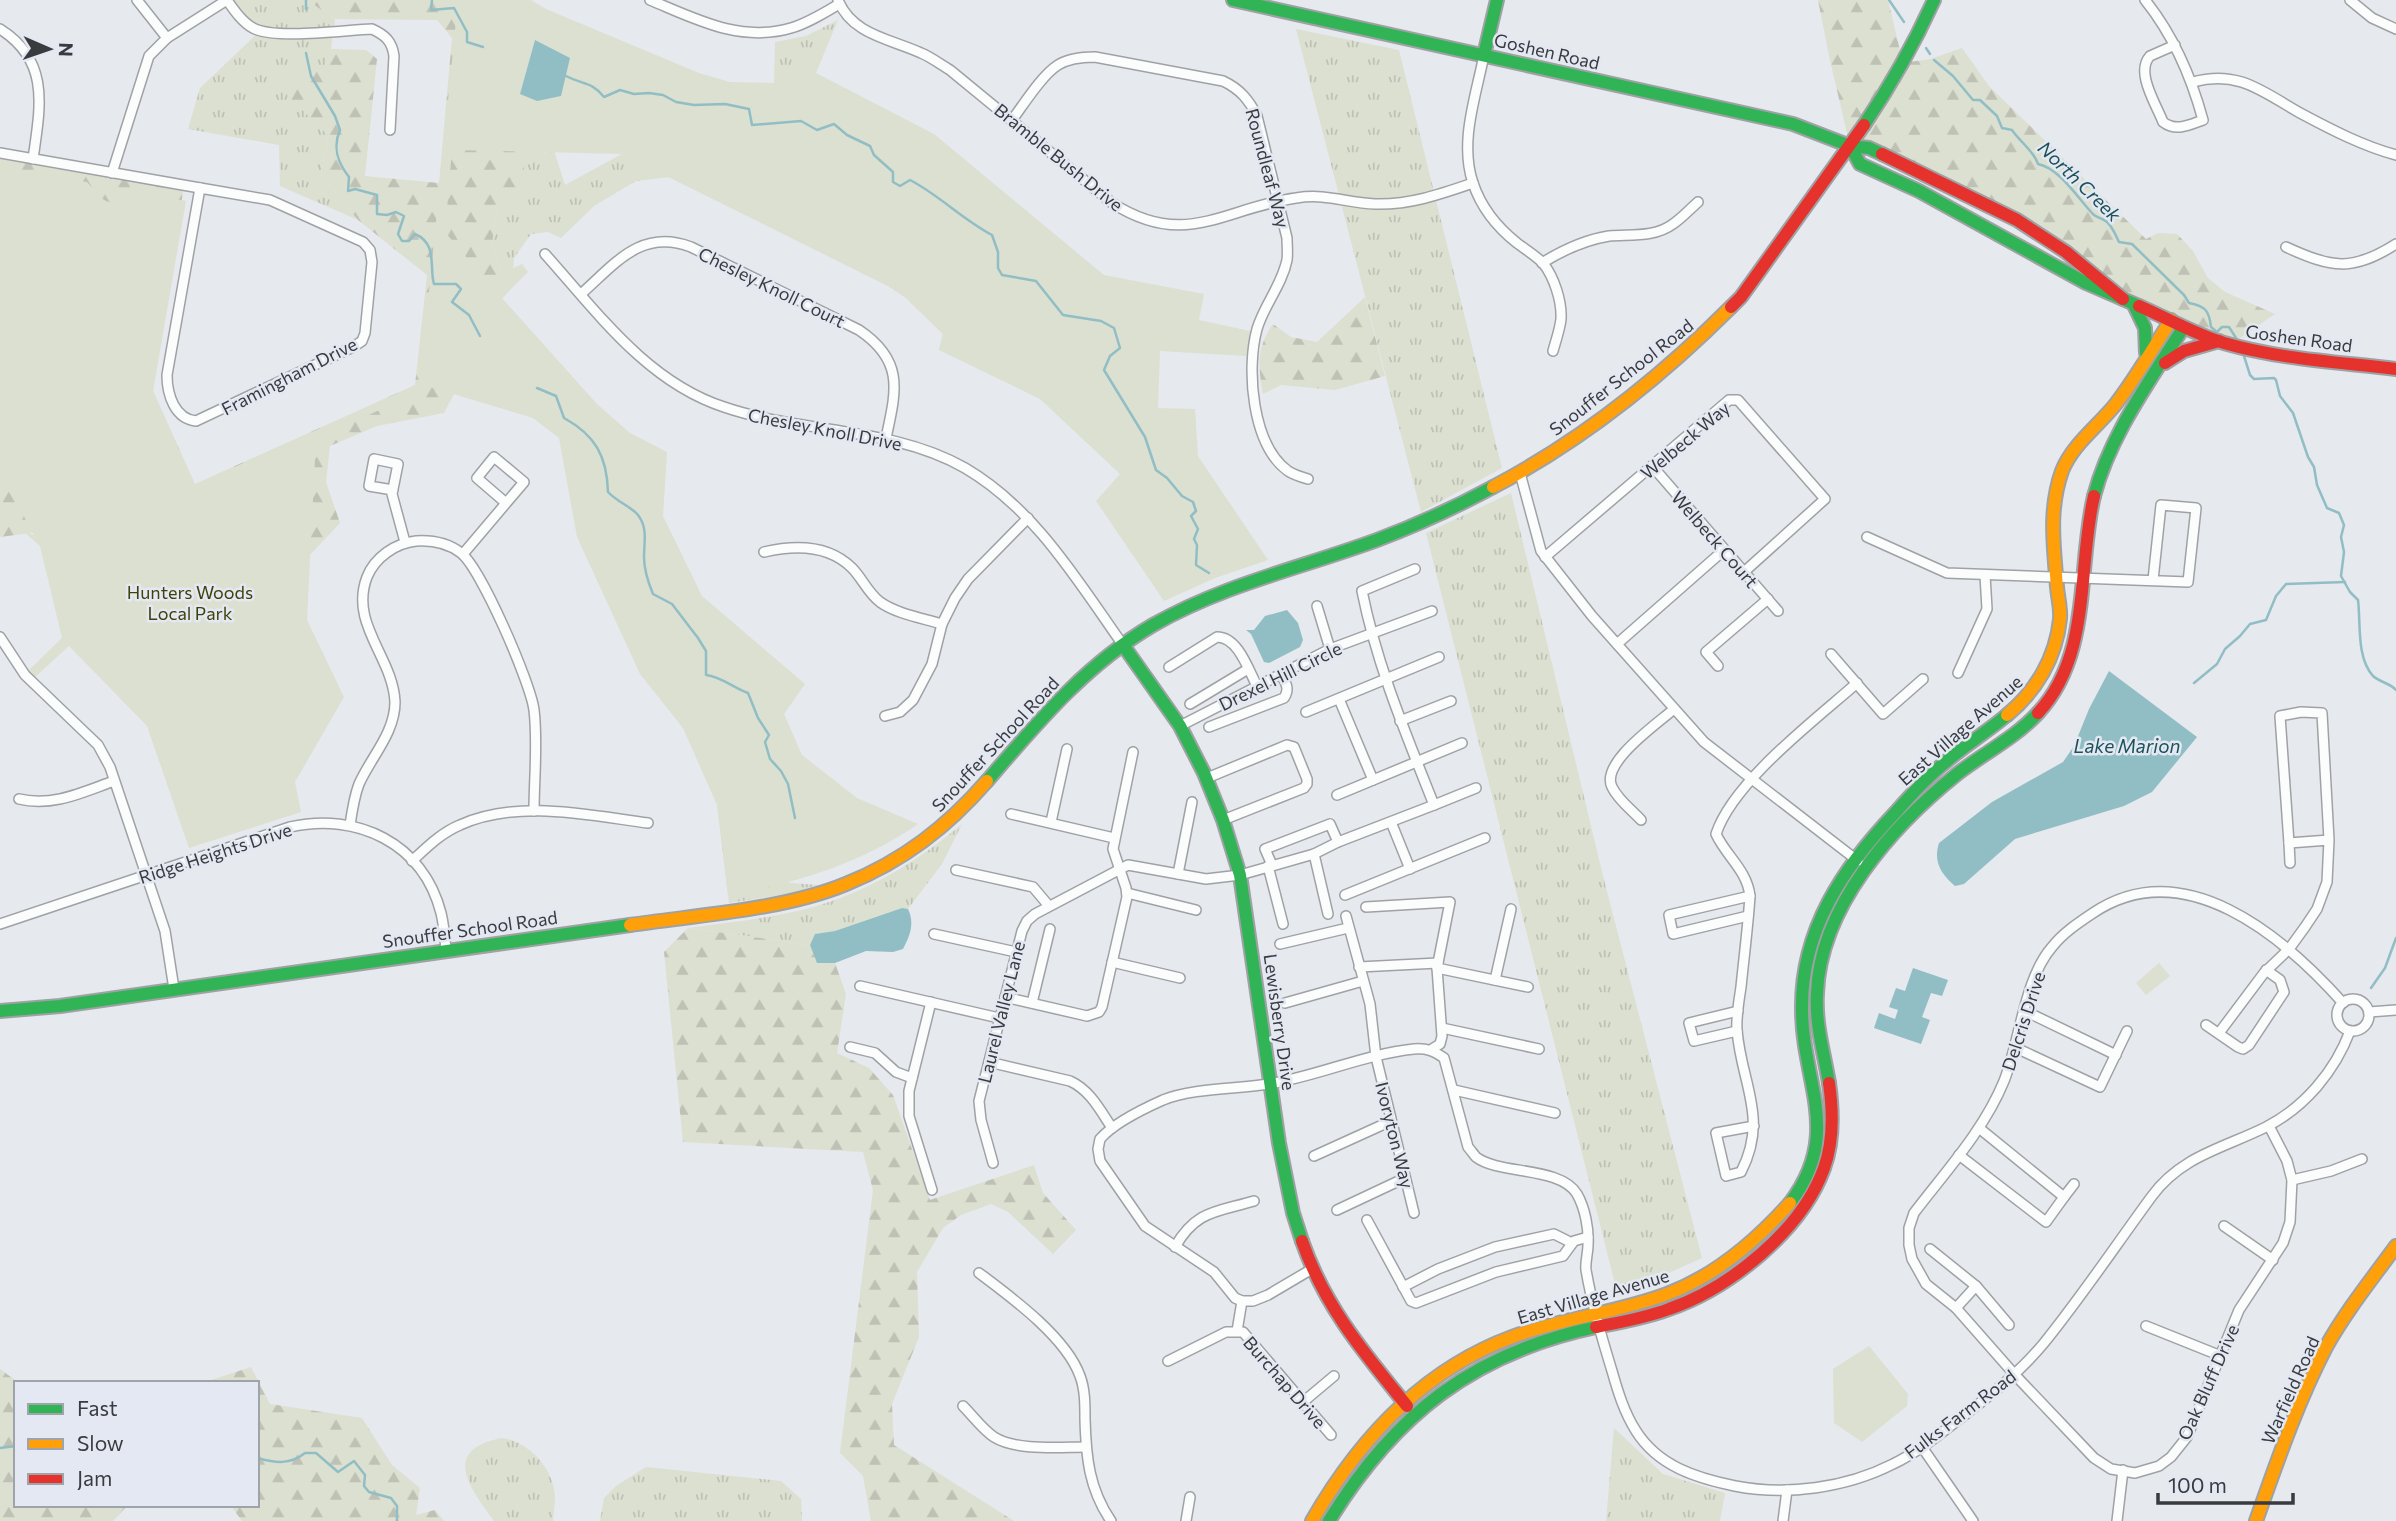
<svg xmlns="http://www.w3.org/2000/svg" width="2396" height="1521" viewBox="0 0 2396 1521" font-family="Commissioner,sans-serif">
<style>
.grass{fill:url(#grass-tufts)}
.forest{fill:url(#forest-firs)}
.park{fill:#dce0d1}
.water{fill:#91bec5}
.lines{fill:none;stroke-linecap:round;stroke-linejoin:round}
.stream{stroke:#91bec5;stroke-width:2.5}
.street-casing{stroke:#9fa2a5;stroke-width:12}
.fast-casing{stroke:#9fa2a5;stroke-width:16}
.slow-casing{stroke:#9fa2a5;stroke-width:16}
.jam-casing{stroke:#9fa2a5;stroke-width:16}
.street{stroke:#fbfcfc;stroke-width:9}
.fast{stroke:#30b455;stroke-width:12}
.slow{stroke:#ff9f0a;stroke-width:12}
.jam{stroke:#e5322d;stroke-width:12}
.labels{text-anchor:middle;dominant-baseline:central;stroke-width:5;stroke-linejoin:round;paint-order:stroke}
.street-label{font-size:18px;fill:#393b3f;stroke:#e3e8f2}
.park-label{font-size:18px;fill:#3f4208;stroke:#e3e8f2}
.water-label{font-size:19px;font-style:italic;fill:#1b5258;stroke:#e3e8f2}
</style>
<defs>
<pattern id="grass-tufts" width="24" height="20" patternUnits="userSpaceOnUse" patternTransform="scale(1.75)"><rect width="24" height="20" fill="#dce0d1"/><path d="M3 7l-1-3M5 7V3M7 7l1-3M15 17l-1-3M17 17v-4M19 17l1-3" fill="none" stroke="#bec1b4"/></pattern>
<pattern id="forest-firs" width="22" height="20" patternUnits="userSpaceOnUse" patternTransform="scale(1.75)"><rect width="22" height="20" fill="#dce0d1"/><path d="M5 1l3.5 6h-7zM16 11l3.5 6h-7z" fill="#bec1b4"/></pattern>
</defs>
<rect width="100%" height="100%" fill="#e6e9ee"/>
<g class="grass">
<path d="M227 0H307L335 19 331 49 324 69 289 79 288 95 328 135 321 175 358 220 280 186 279 145 188 129 200 88 260 31Z"/>
<path d="M506 0 565 185 631 149 988 324 939 350 943 334 906 298 890 287 670 177 636 181 594 206 561 238 548 232 531 234 514 258 512 287 502 299V271L492 244 498 200 523 187Z"/>
<path d="M838 20 816 73 804 76 790 97 774 83 775 42 806 36Z"/>
<path d="M1296 29 1399 50 1502 468 1421 512Z"/>
<path d="M1511 493 1603 876 1702 1258 1618 1296 1426 533Z"/>
<path d="M732 822 790 883 819 885 787 894 729 903 720 829Z"/>
<path d="M962 824 942 864 908 909 902 908 835 931 816 934 810 945 688 928C736 921 787 917 832 901 881 884 924 856 962 824Z"/>
<path d="M1614 1428 1663 1474 1725 1493 1720 1521H1606Z"/>
<path d="M502 1438C530 1442 554 1469 555 1498 555 1505 553 1514 553 1521H494C470 1488 440 1450 502 1438Z"/>
<path d="M646 1467 781 1481 801 1499 802 1521H600L604 1498 616 1486Z"/>
</g>
<g class="forest">
<path d="M307 0H506L526 127 523 187 498 200 492 244 502 271V299L485 403 454 394 444 413 377 426 330 446 326 482 340 523 307 558 38 532 0 537V153L184 185 153 391 195 484 415 385 427 275 358 220 321 175 328 135 287 95 289 79 323 69 331 49 366 50 377 59 365 176 439 183 452 38 437 20 335 19Z"/>
<path d="M1818 0H1888L1903 63 1930 59 1962 48 1989 86 2146 239 2158 233 2177 234 2193 251 2208 278 2225 292 2275 314 2230 345 2134 305 2017 220 1850 146 1829 56Z"/>
<path d="M1365 297 1385 376 1335 390 1281 385 1263 394C1258 365 1256 349 1273 324L1291 337 1317 342Z"/>
<path d="M688 928 810 945 817 962 835 963 846 994 837 1053 869 1068 893 1095 930 1200 1034 1165 1043 1193 1076 1230 1053 1254 1008 1212 991 1204 961 1215 943 1228 917 1272 919 1337 892 1404 894 1445 1014 1521H871L863 1476 840 1453 873 1190 863 1152 683 1142 664 952Z"/>
<path d="M251 1367 270 1404 362 1418 392 1465 420 1488 416 1515 435 1510 444 1521H242L231 1506 224 1505H257V1383H202Z"/>
<path d="M0 1369 19 1383H16V1505H128L113 1521H0Z"/>
</g>
<g class="park">
<path d="M458 0H531L546 9 699 73 730 82 774 83 816 73 934 134 1104 275 1204 294 1199 320 1250 331 1246 356 1160 351 1158 408 1195 409 1198 456 1268 560 1215 578 1164 601 1096 501 1120 474 1040 399 939 350 943 334 906 298 890 287 622 154 452 150 445 232 486 281 522 264 528 272 502 298 597 404 630 433 667 452 663 516 702 596 805 684 784 714 802 755 857 798 918 824C862 863 795 884 728 895L717 805 683 728 640 674 577 537 559 438 533 418 430 387 316 439 307 620 344 697 295 782 301 812 189 848 147 726 69 646 34 678 28 671 62 638 40 546 23 531 34 535 0 472V168L87 182C99 195 109 215 128 191L186 201 153 391 195 485 420 383Z"/>
<path d="M2159 963 2170 976 2146 995 2136 983Z"/>
<path d="M1869 1346 1908 1394 1907 1406 1862 1442 1834 1423 1833 1369Z"/>
</g>
<g class="water">
<path d="M535 40 570 58 561 96 537 101 520 94Z"/>
<path d="M1287 610 1298 623 1303 640 1300 647 1269 663 1264 662 1251 634 1246 630H1254L1265 616Z"/>
<path d="M2109 671 2197 737 2152 792 2124 806 2015 839 1964 884 1955 886C1941 874 1933 862 1939 843L1992 802 2063 762 2074 746 2089 709Z"/>
<path d="M902 908 908 909C915 923 910 936 903 949L893 952 866 951 835 963H817L810 945 815 934 835 931Z"/>
<path d="M1913 968 1948 980 1942 996 1931 993 1922 1017 1930 1020 1921 1044 1874 1028 1879 1013 1895 1019 1898 1010 1889 1007 1896 988 1905 991Z"/>
</g>
<g class="lines">
<g class="stream">
<path d="M306 0V9"/>
<path d="M432 0 431 10 454 8 467 32V42L483 47"/>
<path d="M1889 0 1904 22"/>
<path d="M1926 48 1930 54"/>
<path d="M306 53 311 76 335 116 340 130C332 148 338 163 349 177L348 191 355 189 377 195V214L387 215 396 212 404 216 398 234 402 241H409L415 234C438 244 429 267 434 284H456L461 289 452 302 469 315 480 336"/>
<path d="M1934 60 1953 76 1973 100H1980L1997 116 2002 128 2012 130C2020 142 2034 151 2038 164 2061 169 2078 199 2094 215 2098 218 2105 219 2108 223 2113 228 2116 236 2119 242L2132 244 2184 295 2189 303C2205 306 2209 310 2211 327L2217 332 2222 327H2229L2236 338"/>
<path d="M566 76C583 85 591 81 604 97L620 90 634 94 649 93 663 95 676 102 694 105 725 104 749 109 752 125 801 121 817 130 834 124 847 135 870 146 874 155 893 172V182L900 186 910 180C939 195 962 219 992 235L998 252V268L1002 275 1036 281 1063 315 1101 321 1114 328 1120 348 1110 356 1104 370 1145 437 1156 470 1167 478 1182 496 1193 502 1196 511 1191 516 1198 529 1194 539 1197 545 1196 565 1209 573"/>
<path d="M2244 356 2250 375 2254 379 2274 378 2276 380 2280 396 2293 413 2308 457 2314 467 2317 485 2327 508 2339 513 2344 525 2341 537 2344 552 2341 576 2350 592 2358 600C2361 623 2356 657 2373 676 2379 682 2390 683 2396 690"/>
<path d="M537 388 556 396 564 418C595 435 607 456 608 492 616 501 633 508 638 515 648 528 644 542 644 557 644 570 648 582 653 594L672 604 698 638 706 651V675C722 677 732 687 748 693L758 718 769 735 765 742 770 759 781 771 788 784 795 818"/>
<path d="M2194 683 2217 664 2225 649 2240 636 2250 624 2266 620 2276 596 2286 584 2345 582"/>
<path d="M2371 988 2385 968 2396 938"/>
<path d="M0 1448 16 1446"/>
<path d="M257 1458C276 1463 290 1465 305 1453H316L338 1472 354 1461 365 1475 364 1486 369 1492 391 1498 397 1506V1521"/>
</g>
<g class="street-casing">
<g id="street">
<path d="M137 0 167 38"/>
<path d="M227 0C234 10 242 22 253 28 275 40 345 30 372 29 385 35 392 41 394 56L390 130"/>
<path d="M650 0C696 19 740 43 791 28 808 23 824 13 839 4"/>
<path d="M838 0C852 35 891 39 921 53 931 57 940 64 950 70L1112 203C1186 250 1223 208 1296 198 1327 193 1346 203 1375 204 1410 205 1441 194 1473 183"/>
<path d="M2145 0C2174 36 2191 76 2203 120 2189 125 2176 132 2163 122 2156 104 2135 72 2150 56L2175 45"/>
<path d="M2350 0 2372 18 2396 29"/>
<path d="M0 29C51 61 40 108 33 159"/>
<path d="M1484 55C1476 96 1459 142 1473 183 1481 207 1498 228 1517 243 1525 249 1536 256 1543 263 1554 277 1562 301 1561 319 1560 329 1556 340 1553 351"/>
<path d="M2193 82C2239 69 2264 93 2302 114 2332 130 2363 146 2396 155"/>
<path d="M1012 120C1024 104 1042 75 1058 65 1069 58 1082 57 1095 57L1223 81C1240 89 1249 100 1257 116L1287 238C1287 245 1288 253 1287 260 1282 285 1264 305 1257 329 1246 369 1252 445 1288 471 1294 475 1301 477 1308 479"/>
<path d="M0 153 200 188"/>
<path d="M112 173 149 56 167 38 227 0"/>
<path d="M200 188 270 200 363 242 370 250 372 262 365 333 362 341 353 347 196 421C175 419 167 395 167 375Z"/>
<path d="M2286 247C2332 268 2352 272 2396 244"/>
<path d="M545 254C597 312 647 382 724 407 803 434 891 426 965 468 1035 509 1077 580 1123 645"/>
<path d="M1542 263C1563 250 1584 240 1609 236 1630 234 1654 238 1673 224 1682 218 1690 209 1698 202"/>
<path d="M581 294C615 264 641 228 691 247L859 330C905 361 896 391 886 438"/>
<path d="M1653 467 1778 611"/>
<path d="M1520 473 1541 551 1592 616 1704 742 1858 861"/>
<path d="M393 490 369 486 374 459 398 464 392 494 405 542"/>
<path d="M1867 537 1947 573 2188 582 2196 508 2161 505 2153 580"/>
<path d="M764 552C794 545 828 544 852 568 862 578 868 593 880 602 897 614 922 618 942 624"/>
<path d="M463 554 524 482 494 457 477 478 506 503"/>
<path d="M1545 557 1729 400H1738L1825 499 1744 572"/>
<path d="M1317 606 1330 649"/>
<path d="M0 637 25 675 98 745 110 767 165 931 174 989"/>
<path d="M1617 644 1724 550"/>
<path d="M1831 654 1883 714 1923 679"/>
<path d="M1718 666 1706 652 1768 599"/>
<path d="M1169 667 1217 637C1238 637 1248 669 1257 686"/>
<path d="M1958 673 1987 609 1985 575"/>
<path d="M1339 699 1373 780"/>
<path d="M1190 704 1248 669"/>
<path d="M1306 712 1439 657"/>
<path d="M885 716 900 712 913 700 932 664 942 624 955 598 968 579 1028 518"/>
<path d="M1400 721 1451 701"/>
<path d="M1180 726 1330 649 1432 611"/>
<path d="M1209 727 1284 698C1290 689 1286 683 1281 674"/>
<path d="M1207 778 1287 745 1294 747 1307 779V784L1304 788 1223 820"/>
<path d="M1337 795 1462 743"/>
<path d="M19 799C53 807 83 792 114 781"/>
<path d="M1434 805 1476 788"/>
<path d="M1011 814 1114 838"/>
<path d="M1641 820C1632 810 1618 800 1612 787 1600 763 1657 724 1674 709"/>
<path d="M1051 822 1067 749"/>
<path d="M1391 822 1410 869"/>
<path d="M350 825C352 811 354 797 359 784 371 757 395 733 395 702 393 657 349 624 367 577 375 557 396 543 416 541 433 540 448 543 461 553 481 568 531 684 534 710 538 742 534 779 534 811"/>
<path d="M2289 843 2290 863"/>
<path d="M1314 854 1328 914"/>
<path d="M412 861C427 847 441 833 460 825 518 799 587 815 648 823"/>
<path d="M1272 865 1265 849 1330 824 1338 842"/>
<path d="M1268 866 1283 924"/>
<path d="M956 870 1033 887 1049 906"/>
<path d="M1178 874 1192 802"/>
<path d="M1127 893 1196 910"/>
<path d="M1345 895 1485 838"/>
<path d="M1366 907 1450 902 1437 968 1442 1036 1440 1044 1432 1049"/>
<path d="M1346 916 1370 1004 1376 1057 1414 1213"/>
<path d="M1748 916 1673 934 1669 915 1750 896"/>
<path d="M0 924 290 827C357 812 423 843 441 913 444 925 445 938 446 950"/>
<path d="M934 934 1016 952"/>
<path d="M1280 944 1348 928"/>
<path d="M1112 962 1180 978"/>
<path d="M1359 967 1438 963"/>
<path d="M1437 968 1528 987"/>
<path d="M1495 980 1511 909"/>
<path d="M860 986 999 1018"/>
<path d="M1005 997 1087 1016 1099 1012 1102 1007 1127 897 1126 888 1113 849 1133 752"/>
<circle cx="2353" cy="1015" r="16"/>
<path d="M931 1002 909 1091V1116L932 1190"/>
<path d="M1032 1003 1050 929"/>
<path d="M1285 1003 1363 981"/>
<path d="M2025 1011 2116 1055"/>
<path d="M2369 1012 2396 1010"/>
<path d="M2206 1025 2238 1047 2243 1049 2249 1045 2284 992 2280 980 2266 970"/>
<path d="M1442 1028 1539 1049"/>
<path d="M1737 1031 1694 1041 1689 1023 1738 1011"/>
<path d="M2219 1033 2264 973 2289 949 2305 927 2317 909 2327 882 2329 840 2322 713 2301 712 2280 716 2289 843 2329 840"/>
<path d="M850 1047 875 1053 896 1072 912 1078"/>
<path d="M2014 1047 2100 1087 2127 1031"/>
<path d="M989 1062 1070 1081C1090 1090 1100 1110 1112 1128"/>
<path d="M1454 1090 1555 1113"/>
<path d="M1754 1126 1716 1133 1726 1176 1741 1172C1769 1118 1741 1083 1737 1030 1736 1016 1739 1001 1741 987 1744 957 1748 926 1750 896 1747 870 1726 856 1716 834 1733 782 1815 720 1857 683"/>
<path d="M2269 1126 2287 1161 2292 1180 2290 1222 2283 1243 2239 1310 2187 1437 2171 1457 2159 1466 2135 1473 2111 1469 2094 1458 2015 1375 1956 1308 1926 1284 1912 1259 1909 1245V1228L1914 1213C1946 1171 1984 1130 2004 1081 2020 1041 2024 979 2052 947 2063 933 2078 923 2093 913 2184 852 2283 936 2343 1003"/>
<path d="M1959 1155 2046 1222 2064 1197 1979 1128"/>
<path d="M1314 1156 1391 1121"/>
<path d="M993 1163 981 1120 979 1101 1022 931 1027 921 1035 914 1128 865 1206 879 1240 875 1314 854 1338 842 1434 805C1406 734 1377 666 1362 591L1415 569"/>
<path d="M2292 1180 2331 1171 2362 1159"/>
<path d="M2064 1197 2074 1184"/>
<path d="M1337 1210 1405 1178"/>
<path d="M1367 1220 1411 1301 1416 1303 1496 1272 1563 1256 1574 1241 1588 1237"/>
<path d="M2224 1226 2273 1260"/>
<path d="M1175 1247C1196 1210 1217 1212 1254 1201"/>
<path d="M1930 1249 1976 1286 2009 1325"/>
<path d="M1312 1269 1268 1295 1253 1301H1242L1235 1298 1214 1272 1145 1226 1100 1161 1098 1149 1100 1139C1113 1124 1145 1108 1163 1100 1192 1088 1237 1089 1269 1084 1318 1076 1365 1054 1414 1049 1427 1048 1434 1051 1444 1058L1468 1147C1469 1148 1475 1156 1476 1157 1499 1175 1560 1166 1577 1194 1585 1208 1589 1229 1588 1245 1588 1253 1585 1262 1586 1270 1592 1305 1602 1338 1612 1371 1618 1392 1624 1412 1636 1431 1658 1466 1696 1478 1735 1486 1786 1496 1846 1488 1893 1464 1918 1452 1940 1434 1962 1417 1992 1394 2020 1372 2044 1343 2082 1296 2116 1245 2152 1196 2181 1156 2224 1148 2266 1127 2305 1107 2335 1071 2350 1031"/>
<path d="M979 1273C1011 1297 1066 1337 1080 1376 1085 1389 1085 1404 1085 1419 1086 1457 1089 1489 1111 1521"/>
<path d="M1403 1287 1438 1269 1495 1247 1554 1234 1572 1243"/>
<path d="M1956 1308 1976 1286"/>
<path d="M2146 1326 2221 1356"/>
<path d="M1237 1331 1242 1301"/>
<path d="M1168 1361 1226 1332H1243L1331 1435"/>
<path d="M1303 1402 1334 1376"/>
<path d="M963 1406C973 1416 983 1430 994 1437 1016 1451 1060 1447 1086 1447"/>
<path d="M1922 1447 1973 1521"/>
<path d="M1186 1521 1190 1497"/>
<path d="M1783 1521 1787 1490"/>
<path d="M2117 1521 2123 1470"/>
</g>
</g>
<g class="fast-casing">
<g id="fast">
<path d="M1233 0 1793 124 1850 146 1869 148 1882 154"/>
<path d="M1484 55 1497 0"/>
<path d="M1864 125C1891 85 1914 44 1934 0"/>
<path d="M1850 146 1860 164 1919 191 2086 283 2139 306"/>
<path d="M2134 305 2145 328 2146 353"/>
<path d="M2094 496C2110 435 2150 381 2183 328"/>
<path d="M1123 645 1180 726 1204 773 1223 820 1240 875 1279 1143 1293 1213 1302 1241"/>
<path d="M987 781C1038 722 1085 665 1153 625 1225 584 1301 568 1377 540 1417 525 1456 507 1493 487"/>
<path d="M0 1011 60 1006 630 925"/>
<path d="M1829 1083C1824 1053 1815 1024 1817 993 1820 907 1892 826 1957 774 1984 753 2015 738 2038 713"/>
<path d="M1790 1203C1843 1133 1802 1083 1802 1009 1801 930 1843 868 1895 813 1912 794 1928 776 1948 760 1967 744 1988 731 2007 715"/>
<path d="M1329 1521C1394 1415 1473 1353 1596 1327"/>
</g>
</g>
<g class="slow-casing">
<g id="slow">
<path d="M1493 487C1581 441 1661 377 1731 307"/>
<path d="M2007 715C2036 691 2056 658 2060 619 2061 609 2058 598 2057 587 2054 548 2048 510 2062 471 2072 445 2098 426 2115 405 2136 378 2153 348 2171 320"/>
<path d="M630 925C698 915 783 910 846 884 903 861 947 827 987 781"/>
<path d="M1312 1521C1358 1441 1423 1370 1512 1337 1562 1318 1617 1313 1667 1294 1715 1276 1756 1241 1790 1203"/>
<path d="M2256 1521C2277 1462 2297 1403 2326 1347 2346 1311 2372 1279 2396 1246"/>
</g>
</g>
<g class="jam-casing">
<g id="jam">
<path d="M1882 154 2017 220 2066 252 2123 299"/>
<path d="M2139 306C2167 318 2194 334 2224 343 2279 359 2338 362 2396 369"/>
<path d="M1731 307 1741 297 1864 125"/>
<path d="M2165 363 2184 351 2219 341"/>
<path d="M2038 713C2092 655 2077 568 2094 496"/>
<path d="M1302 1241C1325 1307 1364 1353 1407 1406"/>
<path d="M1596 1327C1621 1322 1645 1318 1669 1309 1730 1288 1802 1230 1824 1168 1834 1141 1833 1111 1829 1083"/>
</g>
</g>
<use href="#street" class="street"/>
<use href="#fast" class="fast"/>
<use href="#slow" class="slow"/>
<use href="#jam" class="jam"/>
</g>
<g class="labels">
<g class="street-label">
<text transform="translate(1547 51) rotate(13)">Goshen Road</text>
<text transform="translate(1059 157) rotate(39)">Bramble Bush Drive</text>
<text transform="translate(1268 168) rotate(75)">Roundleaf Way</text>
<text transform="translate(772 287) rotate(26)">Chesley Knoll Court</text>
<text transform="translate(2299 338) rotate(8)">Goshen Road</text>
<text transform="translate(289 376) rotate(-27)">Framingham Drive</text>
<text transform="translate(1621 377) rotate(-38)">Snouffer School Road</text>
<text transform="translate(825 429) rotate(11)">Chesley Knoll Drive</text>
<text transform="translate(1685 440) rotate(-40)">Welbeck Way</text>
<text transform="translate(1715 539) rotate(49)">Welbeck Court</text>
<text transform="translate(1280 676) rotate(-26)">Drexel Hill Circle</text>
<text transform="translate(1960 730) rotate(-41)">East Village Avenue</text>
<text transform="translate(995 744) rotate(-47)">Snouffer School Road</text>
<text transform="translate(215 853) rotate(-18)">Ridge Heights Drive</text>
<text transform="translate(470 929) rotate(-8)">Snouffer School Road</text>
<text transform="translate(1001 1012) rotate(-76)">Laurel Valley Lane</text>
<text transform="translate(2023 1021) rotate(-72)">Delcris Drive</text>
<text transform="translate(1280 1022) rotate(82)">Lewisberry Drive</text>
<text transform="translate(1395 1135) rotate(76)">Ivoryton Way</text>
<text transform="translate(1593 1296) rotate(-16)">East Village Avenue</text>
<text transform="translate(1285 1382) rotate(49)">Burchap Drive</text>
<text transform="translate(2208 1382) rotate(-66)">Oak Bluff Drive</text>
<text transform="translate(2290 1390) rotate(-66)">Warfield Road</text>
<text transform="translate(1960 1414) rotate(-37)">Fulks Farm Road</text>
</g>
<g class="park-label">
<text x="190" y="592">Hunters Woods<tspan x="190" dy="21">Local Park</tspan></text>
</g>
<g class="water-label">
<text transform="translate(2080 181) rotate(44)">North Creek</text>
<text x="2127" y="745">Lake Marion</text>
</g>
</g>
<rect x="14" y="1381" width="245" height="126" fill="#e3e8f2" stroke="#9fa3aa" stroke-width="2"/>
<rect x="28" y="1404" width="35" height="10" fill="#30b455" stroke="#9fa3aa" stroke-width="2"/>
<text x="77" y="1416" font-size="21" fill="#393b3f">Fast</text>
<rect x="28" y="1439" width="35" height="10" fill="#ff9f0a" stroke="#9fa3aa" stroke-width="2"/>
<text x="77" y="1451" font-size="21" fill="#393b3f">Slow</text>
<rect x="28" y="1474" width="35" height="10" fill="#e5322d" stroke="#9fa3aa" stroke-width="2"/>
<text x="77" y="1486" font-size="21" fill="#393b3f">Jam</text>
<g transform="translate(49 49) rotate(92)" stroke="#e3e8f2" stroke-width="5" paint-order="stroke">
<path d="M0-5L12 26L0 18L-12 26Z" fill="#393b3f"/>
<text y="-10" font-size="19" font-weight="bold" text-anchor="middle" fill="#393b3f">N</text>
</g>
<path d="M2158 1493v10h135v-10" fill="none" stroke="#393b3f" stroke-width="3.5"/>
<text x="2168" y="1493" font-size="21" fill="#393b3f" stroke="#e3e8f2" stroke-width="5" paint-order="stroke">100 m</text>
</svg>
